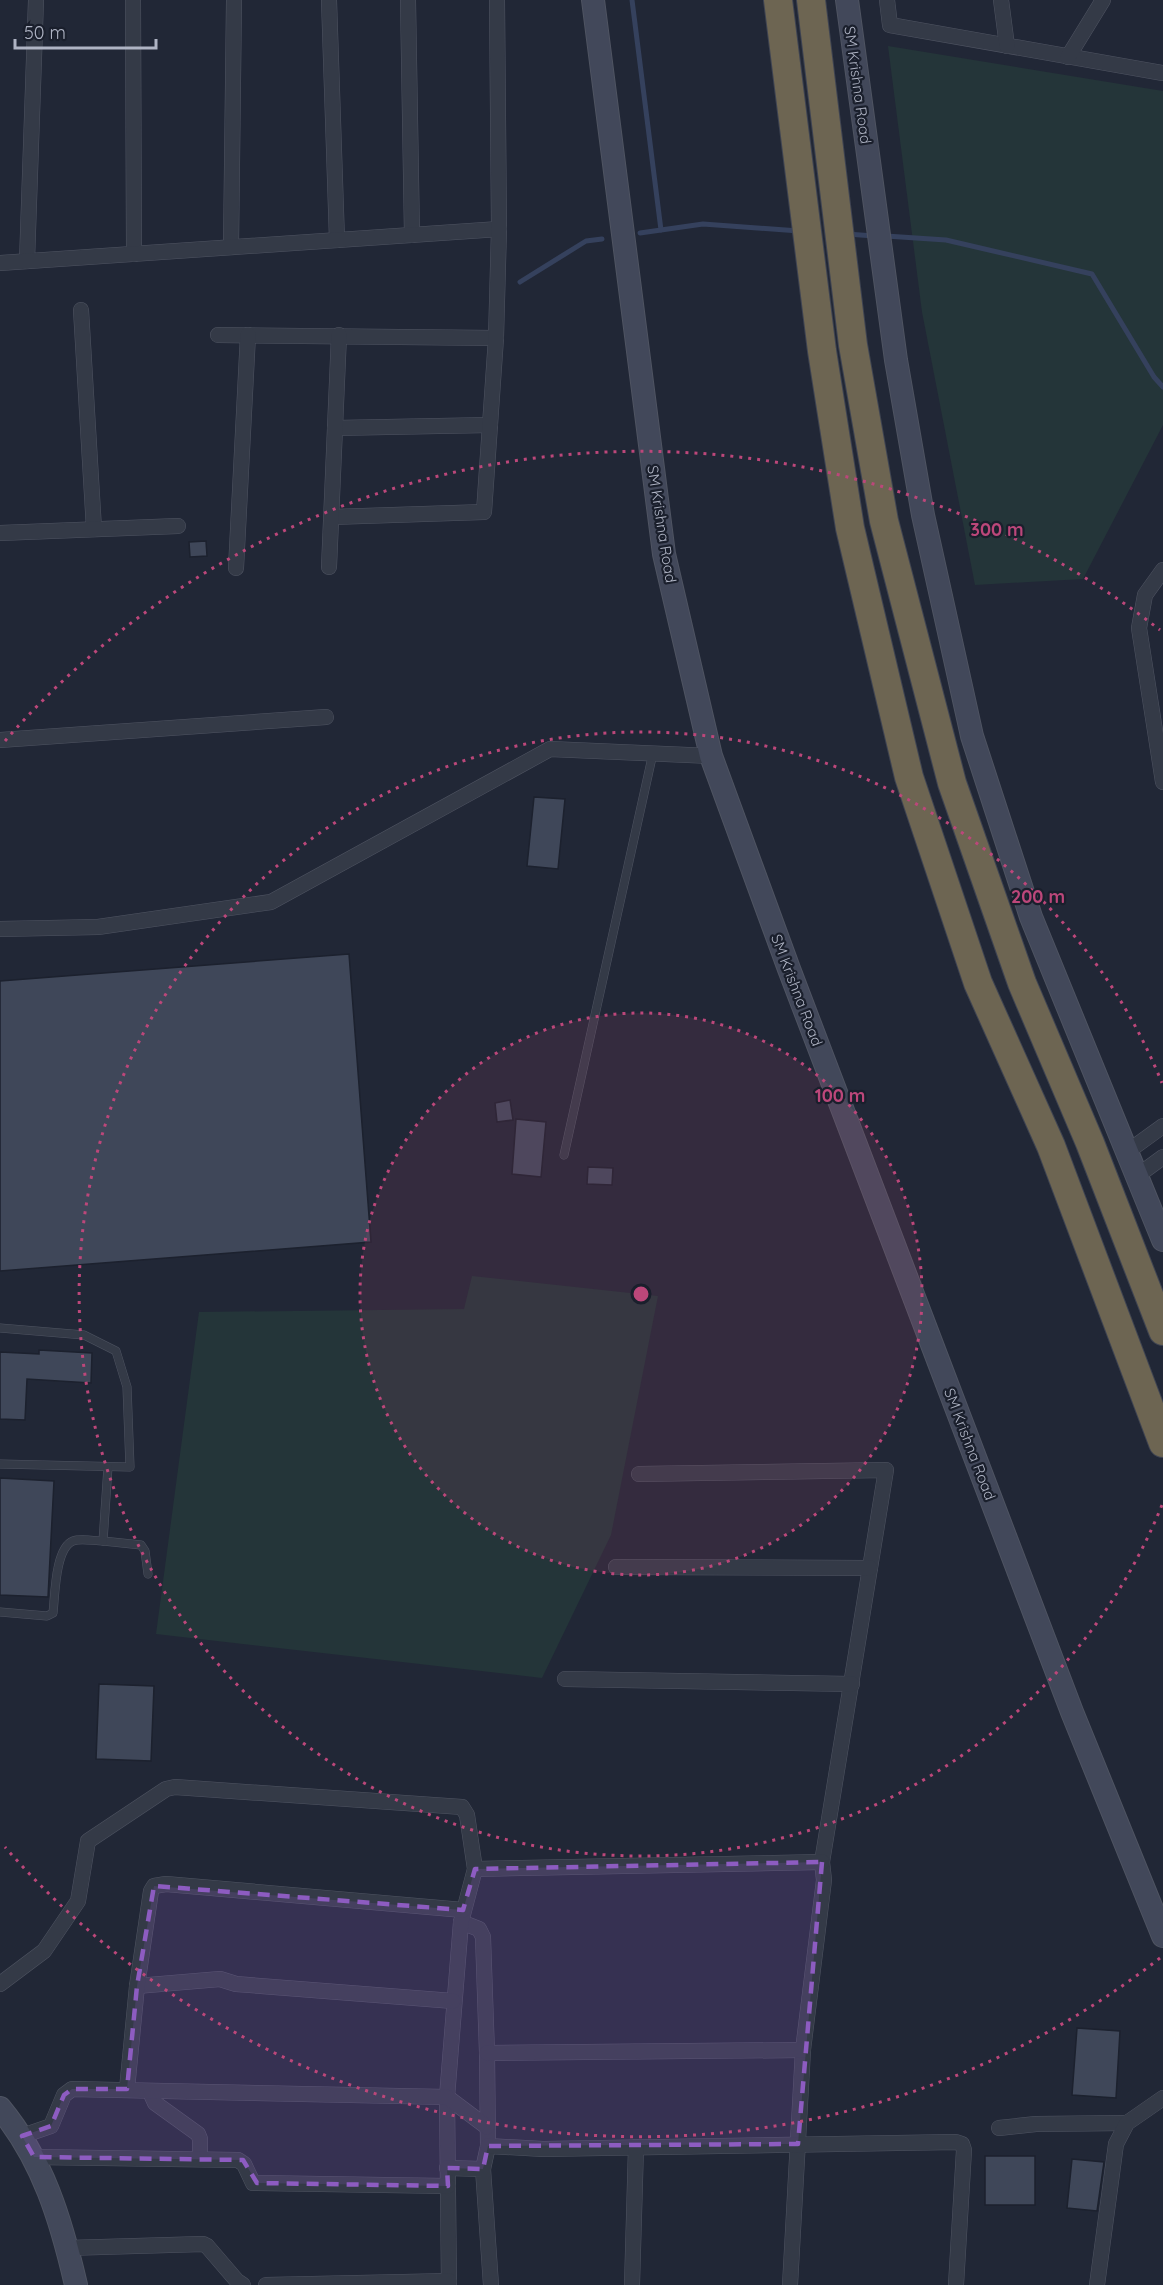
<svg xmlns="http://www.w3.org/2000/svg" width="1163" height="2285" viewBox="0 0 1163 2285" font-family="Quicksand,sans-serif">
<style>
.green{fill:#243539}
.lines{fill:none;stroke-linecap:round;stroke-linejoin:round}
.stream{stroke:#35415d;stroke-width:5}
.building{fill:#3f4759;stroke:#1c212e;stroke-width:1.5}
.lane-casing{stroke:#4f5462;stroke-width:9}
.street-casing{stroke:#4f5462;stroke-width:16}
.secondary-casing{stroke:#4f5462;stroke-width:24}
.highway-casing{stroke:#3f4452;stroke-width:30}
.lane{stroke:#343a47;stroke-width:8}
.street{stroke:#343a47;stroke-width:15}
.secondary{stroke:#42485a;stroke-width:22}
.highway{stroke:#6d6552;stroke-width:28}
.marked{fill:#8d5cc1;fill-opacity:0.2;stroke:#8d5cc1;stroke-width:4.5;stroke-dasharray:12 8;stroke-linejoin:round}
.ring{fill:none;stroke:#bc477a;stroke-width:3;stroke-dasharray:3 6}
.labels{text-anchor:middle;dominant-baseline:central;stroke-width:4.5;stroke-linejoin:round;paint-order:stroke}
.street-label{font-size:15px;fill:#afb4c4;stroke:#1a1f2c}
.centre{fill:#bc477a;stroke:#1a1f2c;stroke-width:3}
.ring-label{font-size:18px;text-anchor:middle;font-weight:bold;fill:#bc477a;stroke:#1a1f2c;stroke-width:4.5;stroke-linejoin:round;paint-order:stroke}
</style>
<rect width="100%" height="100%" fill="#212736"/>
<g class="green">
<path d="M888 46 1163 91V425L1083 579 975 585 922 312Z"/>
<path d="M472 1276 658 1296 611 1535 542 1678 156 1634 199 1312 464 1309Z"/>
</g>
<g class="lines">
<g class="stream">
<path d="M632 0 661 230"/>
<path d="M640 233 703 224 799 231"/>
<path d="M847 234 874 236"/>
<path d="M886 236 946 240 1092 274 1154 377 1163 387"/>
<path d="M520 282 586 241 602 239"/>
</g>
</g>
<g class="building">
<path d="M206 541 207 556 190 557 189 542Z"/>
<path d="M534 797 565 799 558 869 527 866Z"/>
<path d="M349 954 371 1242 0 1271V981Z"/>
<path d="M510 1100 513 1120 497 1122 495 1103Z"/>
<path d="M516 1119 546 1122 541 1177 512 1174Z"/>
<path d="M588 1167 613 1168 612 1185 587 1184Z"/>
<path d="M39 1350 92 1353 91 1383 27 1379 25 1420 0 1419V1352L39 1354Z"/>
<path d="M0 1478 54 1481 48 1597 0 1595Z"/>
<path d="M99 1684 154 1686 151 1761 96 1759Z"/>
<path d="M1077 2028 1120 2031 1116 2098 1072 2095Z"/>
<rect x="985" y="2156" width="50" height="49"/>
<path d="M1072 2159 1104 2162 1097 2211 1067 2208Z"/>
</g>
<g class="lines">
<g class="lane-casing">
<g id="lane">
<path d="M564 1155 653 753"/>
<path d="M0 1328 84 1335 116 1351 127 1387 130 1467 0 1464"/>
<path d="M108 1467 103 1541 141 1545 145 1551 148 1574"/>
<path d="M0 1612 47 1616 53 1613C55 1596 55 1548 73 1541 81 1538 94 1541 103 1541"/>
</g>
</g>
<g class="street-casing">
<g id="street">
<path d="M133 0 134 254"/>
<path d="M329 0 337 240"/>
<path d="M408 0 412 235"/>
<path d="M887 0 890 25 1163 73"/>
<path d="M1001 0 1007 46"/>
<path d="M1068 57 1103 0"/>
<path d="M231 247 234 0"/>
<path d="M27 261 36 0"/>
<path d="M0 263 499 229"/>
<path d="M81 310 94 529"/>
<path d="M218 335 496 338"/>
<path d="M335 428 490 425"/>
<path d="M332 517 484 512 496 338 499 229 497 0"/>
<path d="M0 533 178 526"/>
<path d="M329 567 339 335"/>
<path d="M236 568 248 335"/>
<path d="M1163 570 1145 595 1139 628 1163 782"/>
<path d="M0 740 326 717"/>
<path d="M0 929 98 927 271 902 550 749 711 756"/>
<path d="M1127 1152 1163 1126"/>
<path d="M1137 1176 1163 1157"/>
<path d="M639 1474 886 1470 822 1862 824 1880 803 2050 790 2285"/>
<path d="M616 1567 870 1568"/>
<path d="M565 1679 852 1684"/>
<path d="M475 1869 822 1862"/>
<path d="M461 1922 479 1929 483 1937 487 2053 488 2146 483 2169"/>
<path d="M0 1984 44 1951 78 1901 88 1841 166 1789 175 1787 462 1807 467 1815 475 1869 461 1922 447 2097 449 2285"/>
<path d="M137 1986 220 1979 236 1984 453 2001"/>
<path d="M487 2053 803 2050"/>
<path d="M127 2089 137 1986 151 1891 154 1886 166 1884 463 1910"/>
<path d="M150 2092 155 2103 198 2134 200 2139V2159"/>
<path d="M999 2128 1036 2124 1127 2123"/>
<path d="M22 2136 51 2126 64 2095 72 2089 447 2097 487 2127"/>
<path d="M488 2146 543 2149 956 2142 962 2144 964 2150 956 2285"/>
<path d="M34 2157 238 2160 244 2164 253 2183H257L448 2186"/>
<path d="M447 2168 483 2169 491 2285"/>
<path d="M67 2248 203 2244 207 2246 237 2281 243 2285"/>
<path d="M266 2285 449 2281"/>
<path d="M632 2285 636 2147"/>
<path d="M1097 2285 1116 2144 1127 2123 1163 2098"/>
</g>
</g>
<g class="secondary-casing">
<g id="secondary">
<path d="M593 0 664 554 711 756 789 969 1072 1712 1163 1936"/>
<path d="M847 0 896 360 923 515 972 736 1031 917 1163 1240"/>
<path d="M0 2108C43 2160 61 2220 76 2285"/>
</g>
</g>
<g class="highway-casing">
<g id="highway">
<path d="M778 0 822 351 850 528 909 777 978 983 1051 1146 1163 1443"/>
<path d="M811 0 853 345 884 521 952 783 1022 983 1090 1143 1163 1331"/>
</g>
</g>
<use href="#lane" class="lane"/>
<use href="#street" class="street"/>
<use href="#secondary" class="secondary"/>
<use href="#highway" class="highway"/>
</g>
<path class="marked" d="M822 1862 798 2144 488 2146 483 2169 447 2168 448 2186 257 2183 243 2160 34 2157 22 2136 51 2126 64 2095 72 2089H127L137 1986 154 1886 463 1910 475 1869Z"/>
<circle cx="641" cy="1294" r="281" fill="#bc477a" fill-opacity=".12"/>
<g class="ring">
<circle cx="641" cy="1294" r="281"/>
<path d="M1162 1505A562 562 0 1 1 1162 1083"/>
<path d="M1160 1958A843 843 0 0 1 5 1847M5 741A843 843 0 0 1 1160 630"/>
</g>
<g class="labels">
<g class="street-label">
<text transform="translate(858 85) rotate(82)">SM Krishna Road</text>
<text transform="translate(662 524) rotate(81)">SM Krishna Road</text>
<text transform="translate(797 990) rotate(69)">SM Krishna Road</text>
<text transform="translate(970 1444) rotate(69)">SM Krishna Road</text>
</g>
</g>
<circle cx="641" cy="1294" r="9" class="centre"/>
<g class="ring-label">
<text x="997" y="536">300 m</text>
<text x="1038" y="903">200 m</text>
<text x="840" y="1102">100 m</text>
</g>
<path d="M15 39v9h141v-9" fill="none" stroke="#afb4c4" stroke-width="3"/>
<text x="24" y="39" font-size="18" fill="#afb4c4" stroke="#1a1f2c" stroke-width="4.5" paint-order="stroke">50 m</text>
</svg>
